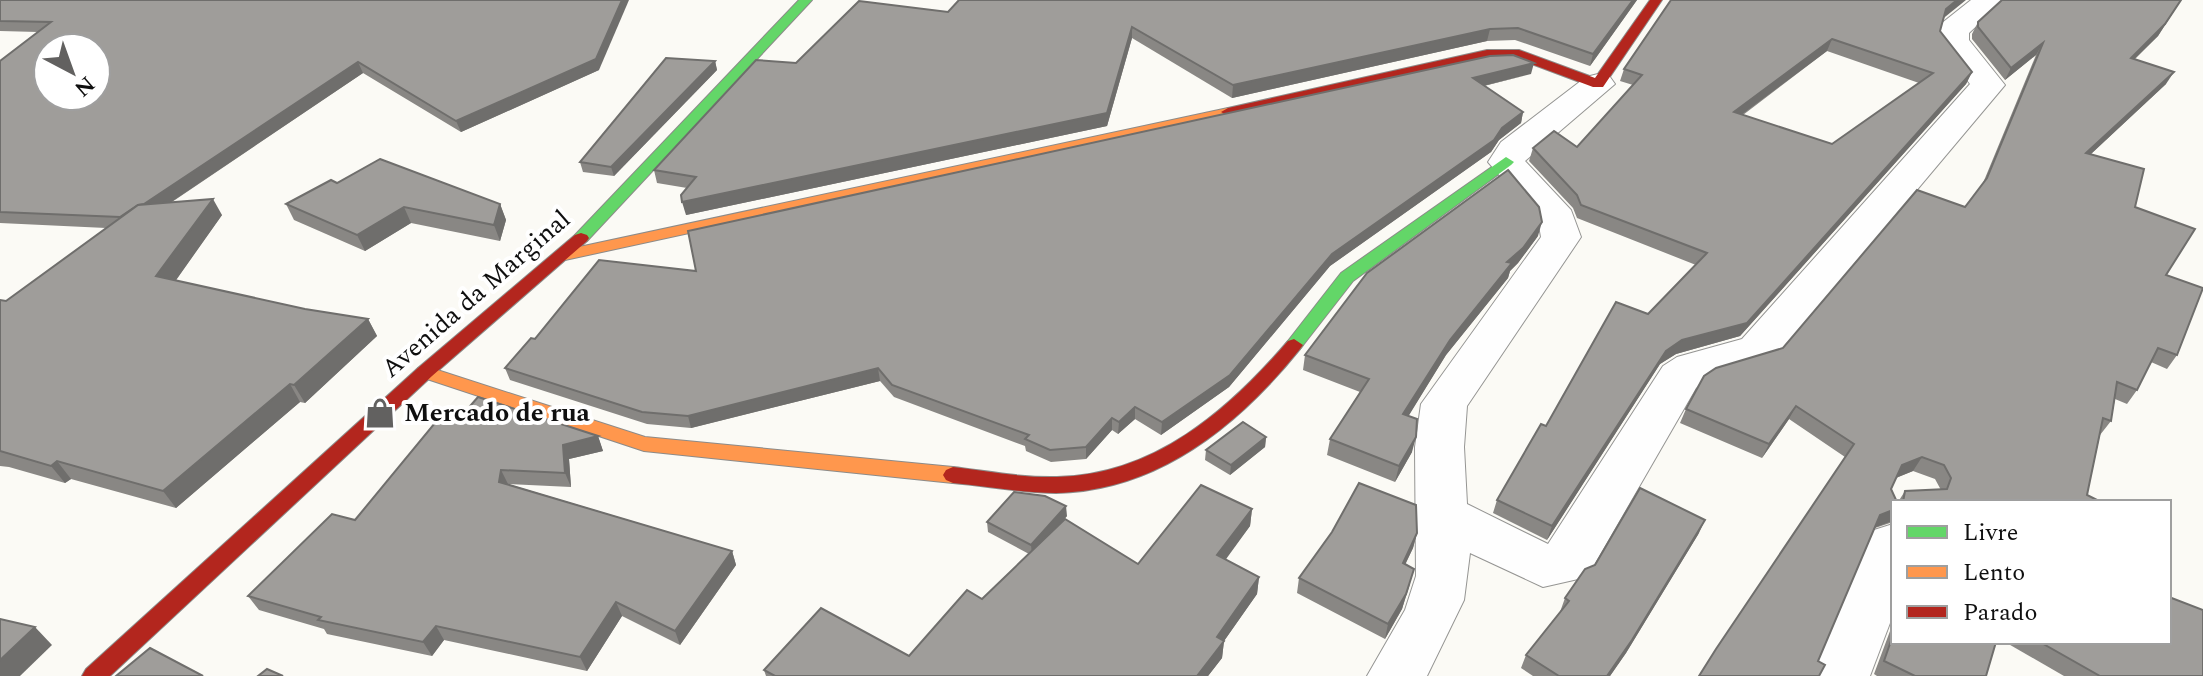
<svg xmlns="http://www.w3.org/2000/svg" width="2203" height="676" viewBox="0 0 2203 676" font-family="Spectral,serif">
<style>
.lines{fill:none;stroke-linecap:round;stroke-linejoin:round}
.street-casing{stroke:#959593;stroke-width:2}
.fast-casing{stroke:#8c8b89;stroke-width:2}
.slow-casing{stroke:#8c8b89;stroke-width:2}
.jam-casing{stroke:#8c8b89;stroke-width:2}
.street{fill:#fefefe;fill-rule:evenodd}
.fast{fill:#63d668;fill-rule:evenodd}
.slow{fill:#ff974d;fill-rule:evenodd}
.jam{fill:#b3261e;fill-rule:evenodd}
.wall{fill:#898784;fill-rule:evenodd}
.shaded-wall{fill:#6f6e6c}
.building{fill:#9f9d9a;stroke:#6f6e6c;stroke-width:2;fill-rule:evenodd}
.labels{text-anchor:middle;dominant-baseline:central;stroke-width:8;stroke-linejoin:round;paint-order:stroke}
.street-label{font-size:26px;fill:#0f0f0f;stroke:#fff}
.poi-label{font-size:26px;font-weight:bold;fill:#0f0f0f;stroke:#fff;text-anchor:start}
</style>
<rect width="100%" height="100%" fill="#fbfaf5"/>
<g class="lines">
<g class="street-casing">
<g id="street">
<path d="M1971 0H2004L1969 33V40L2005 85 1774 360 1709 379 1696 388 1587 577 1543 587 1470 553 1464 600 1427 676H1367L1405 610 1416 576 1415 447 1421 404 1541 237 1538 220 1488 162 1501 142 1586 77 1598 74 1610 77 1615 84 1525 161 1571 210 1581 237 1467 406 1464 447 1467 504 1548 544 1663 366 1677 357 1742 339 1970 84 1937 41 1942 23Z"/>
<path d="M1893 524V615L1870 676H1812L1874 530Z"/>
</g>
</g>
<g class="fast-casing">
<g id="fast">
<path d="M799 0H812L587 241H575L573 238 575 235Z"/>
<path d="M1506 157 1514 162 1511 165 1353 281 1300 349H1288L1285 345 1288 341 1341 273Z"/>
</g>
</g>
<g class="slow-casing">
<g id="slow">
<path d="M1228 108 1235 112 1233 115 565 260 557 255 565 250Z"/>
<path d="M425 366 645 437 953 467 960 470 963 475 960 480 953 483 644 451 418 376 416 372 418 368Z"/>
</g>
</g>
<g class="jam-casing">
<g id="jam">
<path d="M1650 0H1662L1603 87H1593L1513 57 1487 58 1228 116 1221 112 1228 108 1487 50H1519L1595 78Z"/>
<path d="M581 233 587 235 589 238 587 241 432 376 110 676H82L86 669 418 368 575 235Z"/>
<path d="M1294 339 1303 345 1300 349C1239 425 1159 491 1056 493 1022 493 987 486 953 483L946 480 943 475 946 470 953 467C987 471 1022 478 1057 477 1154 475 1228 411 1288 341Z"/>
</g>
</g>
<use href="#street" class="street"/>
<use href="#fast" class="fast"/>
<use href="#slow" class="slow"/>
<use href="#jam" class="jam"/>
</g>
<g class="wall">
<path d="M0 0 599 70 461 132 363 73 172 202 222 215 175 281 305 309 368 319 377 336 305 403 300 402 176 508 71 479 65 483 9 467 0 466V300L6 301 106 228 0 223V61L38 32 0 31Z"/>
<path d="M959 0H1637L1590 66 1515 40 1487 41 1232 98 1132 38 1107 126 686 215 687 188 657 183 654 170 796 63 948 12Z"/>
<path d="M2181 0 2158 36 2135 59 2166 84 2091 154 2135 207 2166 275 2177 355 2167 369 2151 362 2137 390 2127 404 2115 399 2111 421 2100 435 2087 495 2101 502H1898L1905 491 1941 490 1935 479 1913 471 1896 478 1891 489 1893 502V522L1875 528 1699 676 1845 457 1789 419 1762 458 1680 423 1686 409 1783 348 1965 207 1983 183 2036 55 2005 80 1972 39V34L1978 22Z"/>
<path d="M1944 18 1940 31 1972 72 1966 84 1740 336 1676 354 1660 364 1547 540 1493 513 1497 500 1546 426 1648 314 1696 265 1577 218 1573 208 1529 161 1533 148 1577 147 1633 85 1620 81 1624 69ZM1827 51 1919 83 1832 144 1743 115Z"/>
<path d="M715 61 717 70 614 176 583 172 580 162Z"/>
<path d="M1531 74 1484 86 1523 112 1521 123 1499 140 1491 152 1330 266 1229 387 1161 435 1135 419 1118 434 1112 430 1086 459 1051 462 1026 451 1025 446 894 397 880 381 691 428 647 424 510 380 505 368 535 339 696 271Z"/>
<path d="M337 183 500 204 506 220 500 241 411 223 365 251 294 220 286 204Z"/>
<path d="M1538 236 1518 263 1510 271 1508 278 1446 355 1408 416 1412 452 1395 482 1327 455 1330 439 1360 392 1303 370 1305 355Z"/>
<path d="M598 436 603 451 569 459 571 487 508 484 732 551 736 565 680 645 622 616 587 671 444 640 432 656 327 634 324 629 259 610 248 596 355 520Z"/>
<path d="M1266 437 1265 447 1230 475 1205 460 1206 450Z"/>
<path d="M1252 509 1250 526 1225 559 1259 577 1257 594 1224 641 1222 658 1208 676H766L764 670 909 656 982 599 1029 554 988 532 987 522 1067 516 1059 525 1138 564Z"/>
<path d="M1417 533 1413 548 1405 564 1410 584 1402 609 1385 639 1297 593 1299 578Z"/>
<path d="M1699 533 1626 653 1610 676H1533L1521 668 1526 655 1560 612 1565 598Z"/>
<path d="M1893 623V642L1986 676H1877L1874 674Z"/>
<path d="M2005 642H2169L2203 676H2064Z"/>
</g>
<g class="shaded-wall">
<path d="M622 0H629L599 70 461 132 456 121Z"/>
<path d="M1633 0H1637L1590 66 1593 54Z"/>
<path d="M1957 0H1966L1940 21 1946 9Z"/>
<path d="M2181 0 2158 36 2123 70 2131 58Z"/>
<path d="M1132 27V38L1107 126 686 215 682 202Z"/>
<path d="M1490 29 1487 41 1232 98 1233 85Z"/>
<path d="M1832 39 1827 51 1729 124 1734 112Z"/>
<path d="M2043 43 2036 55 2005 80 2011 68Z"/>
<path d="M715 61 717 70 614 176 611 167Z"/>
<path d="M358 62 363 73 131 229 124 218Z"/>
<path d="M1534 63 1531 74 1471 89 1473 78Z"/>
<path d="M1972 72 1966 84 1740 336 1676 354 1660 364 1547 540 1552 526 1666 351Z"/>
<path d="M2174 72 2166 84 2078 166 2086 153Z"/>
<path d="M1523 112 1521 123 1499 140 1491 152 1330 266 1229 387 1161 435 1162 422 1332 254Z"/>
<path d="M213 199 222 215 167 293 156 276Z"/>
<path d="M500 204 506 220 500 241 494 225Z"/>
<path d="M404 207 411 223 365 251 357 235Z"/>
<path d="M1542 222 1538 236 1518 263 1510 271 1508 278 1446 355 1400 430 1403 414 1450 340 1507 262Z"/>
<path d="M368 319 377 336 305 403 294 385Z"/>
<path d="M878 368 880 381 691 428 688 416Z"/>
<path d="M290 384 300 402 176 508 163 491Z"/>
<path d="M1796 406 1789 419 1762 458 1769 444Z"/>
<path d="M1135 407V419L1118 434 1119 422Z"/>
<path d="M1112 418V430L1086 459V447Z"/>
<path d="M598 436 603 451 569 459 571 487 565 473 563 445Z"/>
<path d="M1266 437 1265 447 1230 475 1231 465Z"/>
<path d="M1416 437 1412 452 1395 482 1399 466Z"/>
<path d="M1922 457 1913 471 1893 479 1902 465Z"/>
<path d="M57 461 71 479 65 483 51 466Z"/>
<path d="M501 470 508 484 506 496 499 482Z"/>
<path d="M1066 506 1067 516 1032 555 1031 545Z"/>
<path d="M1252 509 1250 526 1216 573 1217 555Z"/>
<path d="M1893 510 1892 521 1871 529 1880 515Z"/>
<path d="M1705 520 1699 533 1626 653 1610 676H1607Z"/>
<path d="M1417 533 1413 548 1399 578 1403 563Z"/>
<path d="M732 551 736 565 680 645 675 631Z"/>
<path d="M1414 569 1402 609 1385 639 1388 624Z"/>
<path d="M1259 577 1257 594 1224 641 1222 658 1208 676H1197L1217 637Z"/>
<path d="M616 602 622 616 587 671 580 657Z"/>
<path d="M436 626 444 640 432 656 423 642Z"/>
<path d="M35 627 52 645 20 676H0V660Z"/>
</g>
<g class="building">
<path d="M0 0H622L596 59 456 121 358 62 144 204 138 205 120 217 0 212V61L51 22 0 21ZM48 48H96V96H48Z"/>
<path d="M959 0H1633L1593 54 1518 28 1490 29 1233 85 1132 27 1107 113 682 202 681 195 696 177 654 170 756 60 796 63 859 1 948 12Z"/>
<path d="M1671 0H1957L1946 9 1940 31 1972 72 1747 323 1682 340 1666 351 1552 526 1497 500 1541 424 1546 426 1616 302 1648 314 1707 253 1581 205 1577 195 1533 148 1554 131 1577 147 1642 75 1624 69ZM1832 39 1933 73 1832 144 1734 112Z"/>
<path d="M2002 0H2181L2165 24 2131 58 2174 72 2086 153 2144 169 2135 207 2195 229 2166 275 2203 288 2177 355 2158 348 2137 390 2117 382 2111 421 2103 418 2087 495 2101 502H1903L1905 491 1947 489 1951 478 1944 465 1922 457 1902 465 1891 489 1897 502H1893V510L1880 515 1818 661 1825 665 1819 676H1699L1716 649 1854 444 1796 406 1769 444 1686 409 1704 376 1716 368 1783 348 1917 190 1965 207 1987 178 2043 43 2011 68 1978 27V22Z"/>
<path d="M1513 55 1534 63 1473 78 1523 112 1502 128 1494 140 1332 254 1230 375 1162 422 1135 407 1119 422 1112 418 1086 447 1050 450 1025 439 1029 435 892 385 878 368 688 416 642 412 505 368 531 338 535 339 599 260 696 271 688 231 1490 56Z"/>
<path d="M666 58 715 61 611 167 580 162Z"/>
<path d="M380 159 500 204 494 225 404 207 357 235 286 204 331 180 337 183Z"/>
<path d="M1508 170 1539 207 1542 222 1523 248 1507 262 1512 263 1450 340 1403 414 1417 419 1416 437 1399 466 1330 439 1369 379 1305 355 1367 273Z"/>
<path d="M213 199 156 276 305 309 368 319 294 385 290 384 163 491 57 461 51 466 0 451V300L6 301 138 205Z"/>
<path d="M478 397 598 436 563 445 565 473 501 470 499 482 732 551 675 631 616 602 580 657 436 626 423 642 318 620 321 617 248 596 332 514 355 520 439 418 458 420Z"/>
<path d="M1243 422 1266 437 1231 465 1206 450Z"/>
<path d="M1359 483 1416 505 1417 533 1403 563 1414 569 1406 594 1388 624 1299 578 1332 532Z"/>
<path d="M1201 485 1252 509 1217 555 1259 577 1217 637 1224 641 1197 676H775L764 670 821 608 909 656 967 590 982 599 1065 519 1138 564Z"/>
<path d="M1640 488 1705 520 1632 640 1607 676H1559L1526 655 1569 601 1565 598 1585 569 1595 565Z"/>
<path d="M1014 492 1045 496 1066 506 1031 545 987 522Z"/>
<path d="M2169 597 2203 610V676H2100L2040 642H2169Z"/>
<path d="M0 619 35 627 0 660Z"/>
<path d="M1893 635V642H1996L1986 676H1915L1884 661Z"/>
<path d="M150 648 203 676H116Z"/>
<path d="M267 669 283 676H258Z"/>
</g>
<defs>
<g id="shop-bare" transform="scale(2.4)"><path d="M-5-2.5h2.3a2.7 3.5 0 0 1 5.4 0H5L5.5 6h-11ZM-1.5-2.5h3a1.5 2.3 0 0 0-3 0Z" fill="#626160" stroke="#fff" stroke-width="2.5" paint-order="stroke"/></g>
</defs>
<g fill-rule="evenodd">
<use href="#shop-bare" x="380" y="413"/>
</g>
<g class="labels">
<g class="street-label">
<text transform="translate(476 294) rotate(-41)">Avenida da Marginal</text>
</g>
<g class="poi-label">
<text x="404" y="413">Mercado de rua</text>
</g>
</g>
<rect x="1891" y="500" width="280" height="144" fill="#ffffff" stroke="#9f9f9f" stroke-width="2"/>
<rect x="1907" y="526" width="40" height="12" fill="#63d668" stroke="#9f9f9f" stroke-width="2"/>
<text x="1963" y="540" font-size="24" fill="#0f0f0f">Livre</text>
<rect x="1907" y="566" width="40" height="12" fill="#ff974d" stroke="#9f9f9f" stroke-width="2"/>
<text x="1963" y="580" font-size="24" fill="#0f0f0f">Lento</text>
<rect x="1907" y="606" width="40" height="12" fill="#b3261e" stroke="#9f9f9f" stroke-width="2"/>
<text x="1963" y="620" font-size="24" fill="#0f0f0f">Parado</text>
<g transform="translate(72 72) rotate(139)"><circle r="38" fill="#ffffff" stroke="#9f9f9f" stroke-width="2"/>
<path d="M0-6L14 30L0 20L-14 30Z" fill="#626160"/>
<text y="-12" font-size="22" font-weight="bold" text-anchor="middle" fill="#0f0f0f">N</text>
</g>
</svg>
